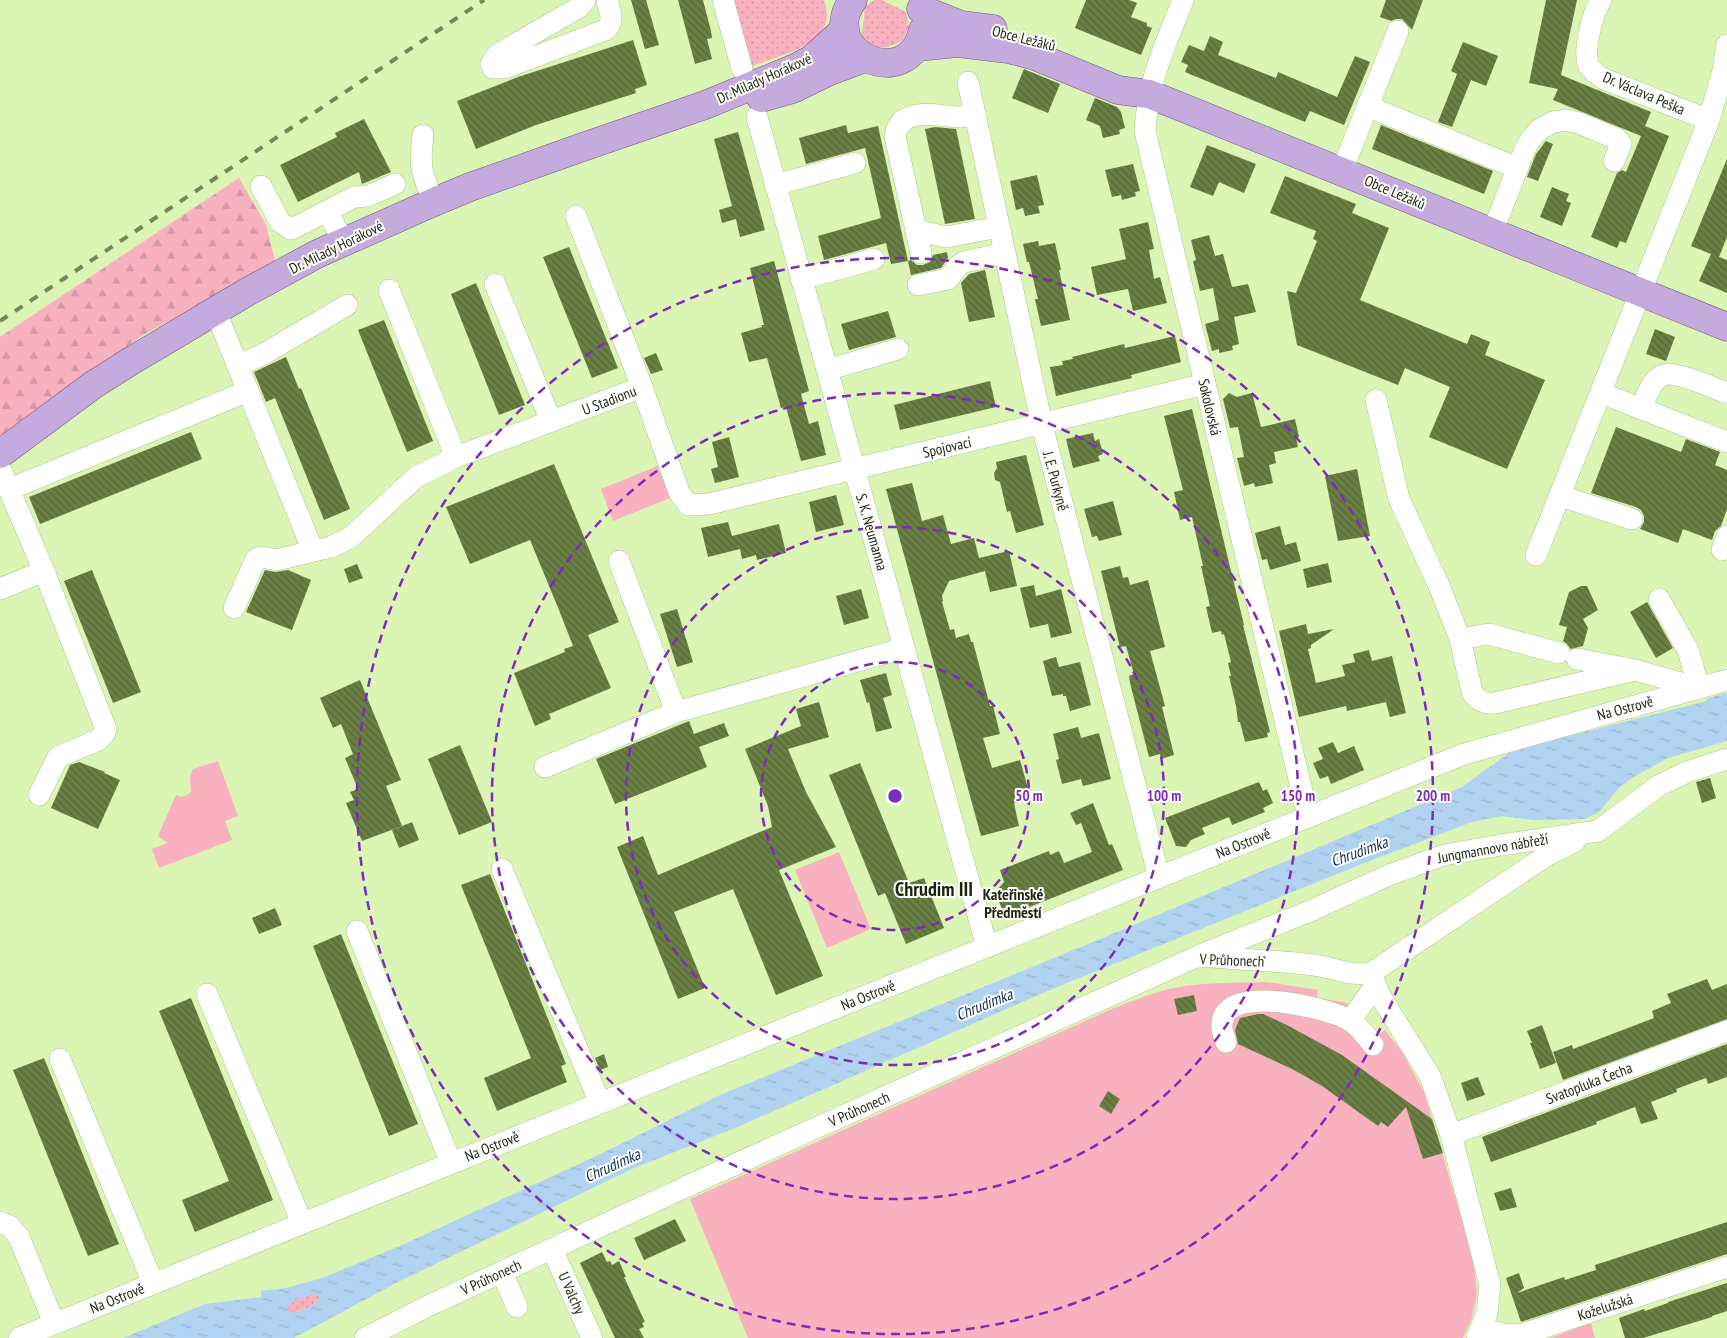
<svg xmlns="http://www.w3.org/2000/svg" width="1727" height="1338" viewBox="0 0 1727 1338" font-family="'PT Sans Narrow',sans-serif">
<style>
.grass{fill:url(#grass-dots)}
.forest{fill:url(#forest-firs)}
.park{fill:#f9b1bf}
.water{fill:url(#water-ripples);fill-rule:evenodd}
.building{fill:url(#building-back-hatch)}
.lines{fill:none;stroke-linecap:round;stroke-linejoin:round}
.minor-casing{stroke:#aec688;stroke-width:22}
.major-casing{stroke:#6f5685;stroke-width:29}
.minor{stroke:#fff;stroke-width:21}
.major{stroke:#c4aadd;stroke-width:28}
.rail{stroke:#75865a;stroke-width:4;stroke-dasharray:9 9;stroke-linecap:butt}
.ring{fill:none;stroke:#7b2cbf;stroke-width:2.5;stroke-dasharray:9 6}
.labels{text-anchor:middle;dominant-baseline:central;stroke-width:4;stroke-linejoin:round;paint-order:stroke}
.street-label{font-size:15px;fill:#1c250c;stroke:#fff}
.water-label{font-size:16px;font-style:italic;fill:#0c3250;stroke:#fff}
.neighbourhood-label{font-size:16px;font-weight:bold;fill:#1c250c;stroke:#fff}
.district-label{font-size:20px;font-weight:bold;fill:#1c250c;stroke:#fff}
.centre{fill:#7b2cbf;stroke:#fff;stroke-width:2.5}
.ring-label{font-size:15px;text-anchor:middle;font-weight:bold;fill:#7b2cbf;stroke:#fff;stroke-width:4;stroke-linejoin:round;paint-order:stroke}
</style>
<defs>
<pattern id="grass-dots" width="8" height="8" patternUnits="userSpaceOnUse" patternTransform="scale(1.25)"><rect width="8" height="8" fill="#f9b1bf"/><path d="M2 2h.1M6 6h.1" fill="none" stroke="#d598a3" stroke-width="1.8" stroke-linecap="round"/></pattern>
<pattern id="forest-firs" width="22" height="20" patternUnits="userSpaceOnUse" patternTransform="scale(1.25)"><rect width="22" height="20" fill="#f9b1bf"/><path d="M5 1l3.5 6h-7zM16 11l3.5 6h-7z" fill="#d598a3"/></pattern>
<pattern id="water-ripples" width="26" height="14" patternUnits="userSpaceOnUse" patternTransform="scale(1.25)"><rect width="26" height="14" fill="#b1d3f1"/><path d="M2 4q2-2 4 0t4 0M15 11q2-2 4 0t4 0" fill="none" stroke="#98b5cd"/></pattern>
<pattern id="building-back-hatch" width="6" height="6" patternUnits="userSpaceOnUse" patternTransform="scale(1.25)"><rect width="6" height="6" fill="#697f44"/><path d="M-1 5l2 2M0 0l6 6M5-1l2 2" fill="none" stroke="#566837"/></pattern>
</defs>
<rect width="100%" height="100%" fill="#dbf5b5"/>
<g class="grass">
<path d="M733 0H824C841 44 781 55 751 66Z"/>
<path d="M874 0H882L906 12 909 27 902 41C884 49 877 53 862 36L865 7Z"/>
<path d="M313 1294 320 1296C315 1308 301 1311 290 1313L286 1310C291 1299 302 1297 313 1294Z"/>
</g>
<path class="forest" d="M239 178 266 225 276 264 143 335 0 437V337Z"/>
<g class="park">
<path d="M658 466 670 498 613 521 601 489Z"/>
<path d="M218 761 238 816 225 821 232 840 159 868 152 849 167 843 158 836 176 795 182 797 189 794 191 792 190 777 193 769Z"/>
<path d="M839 852 871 929 827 948 795 870Z"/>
<path d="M1266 982 1318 990 1317 998 1344 1002 1361 1013 1378 1035 1385 1030 1402 1052 1424 1092 1468 1240 1474 1263 1477 1294 1472 1318 1463 1338H748L690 1199 1114 1008C1132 1001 1150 994 1169 989 1200 982 1234 983 1266 982Z"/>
<path d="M1591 1323 1595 1338H1550Z"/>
</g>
<path class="water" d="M1726 693 1727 696V741L1668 758 1630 779 1619 788 1599 812 1585 819 1534 820 1502 816 1472 822 1372 860 1052 989 735 1128 634 1168 396 1283 294 1338H123L205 1304 261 1297V1291L286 1288 322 1278 402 1245 590 1159 720 1095 1098 940 1462 787 1509 753 1557 739 1707 701 1706 699ZM313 1294 320 1296C315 1308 301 1311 290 1313L286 1310C291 1299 302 1297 313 1294Z"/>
<g class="building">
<path d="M631 0H646L659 45 645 49Z"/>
<path d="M678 0H703L711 31 712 38 707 39 712 59 695 64Z"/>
<path d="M1086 0H1129L1137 3 1131 17 1147 23V26L1152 28 1141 55 1075 28Z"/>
<path d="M1386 0H1423L1412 30 1402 19H1396L1391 21 1380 17Z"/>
<path d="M1546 0H1577L1561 75 1651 112 1645 126 1669 136 1626 243 1620 241 1617 248 1591 237 1617 173 1622 170 1626 172 1641 136 1553 100 1558 89 1529 83Z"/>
<path d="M1210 36 1223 42 1218 55 1276 78 1278 72 1337 97 1355 56 1370 62 1344 125 1310 111 1305 122 1185 72 1188 65 1181 62 1189 45 1204 51Z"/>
<path d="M633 40 647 85 635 89 636 93 536 125 476 149 457 101 518 77Z"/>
<path d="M1463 42 1498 56 1486 86 1471 80 1452 127 1438 122 1457 74 1451 71Z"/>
<path d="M1024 69 1060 84 1048 113 1012 98Z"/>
<path d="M1095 98 1117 107 1121 112 1125 128 1119 130 1120 134 1103 138 1100 126 1086 120Z"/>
<path d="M364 119 391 172 362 184 359 172 298 202 280 165 337 137 335 133Z"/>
<path d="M846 125 848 133 878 126 908 261 911 260 917 265H923L930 262 933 255 947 252 948 258 941 268 911 275 908 261 891 264 886 243 824 260 818 236 881 218 865 148 806 164 799 138Z"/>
<path d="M1381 125 1493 171 1484 194 1372 149Z"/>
<path d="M935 127 956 129 975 219 945 224 925 129Z"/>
<path d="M738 132 765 230 740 237 736 219 722 223 719 210 732 206 714 139Z"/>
<path d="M1546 141 1553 144 1538 181 1527 177 1536 154Z"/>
<path d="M1207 145 1256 164 1244 193 1219 182 1213 196 1190 187Z"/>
<path d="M1727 159V237L1719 257 1727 260V293L1699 281 1711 254 1691 246Z"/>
<path d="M1133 164 1140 191 1135 192 1136 196 1122 200 1121 195 1112 197 1105 170Z"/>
<path d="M1037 175 1044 205 1038 206 1040 213 1025 216 1023 208 1016 210 1010 181Z"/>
<path d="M1285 176 1356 204 1352 213 1389 228 1360 300 1467 344 1471 334 1490 342 1485 355 1545 380 1507 469 1429 437 1450 387 1405 368 1398 385 1297 345 1287 291 1296 293 1317 241 1313 239 1316 231 1270 213Z"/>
<path d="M1552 187 1569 194 1566 201 1571 203 1562 226 1540 217Z"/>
<path d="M1148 222 1154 249 1149 250 1154 279 1160 277 1167 303 1133 311 1128 289 1097 295 1091 267 1126 259 1119 229Z"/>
<path d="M1209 235 1215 256 1223 254 1232 287 1248 284 1256 312 1234 317 1239 344 1232 346 1233 350 1219 353V349L1212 351 1205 324 1219 320 1213 288 1200 291 1193 261 1196 260 1191 240Z"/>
<path d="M1038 241 1039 246 1055 243 1061 270H1059L1070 320 1041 326 1035 299H1038L1029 262H1027L1023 244Z"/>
<path d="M569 247 618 368 592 378 543 257Z"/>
<path d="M774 261 809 391 801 394 809 424 818 421 826 455 801 461 786 407 781 408 767 358 749 362 741 333 762 327 761 325H764L750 268Z"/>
<path d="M985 270 995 317 969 322 961 283 969 274Z"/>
<path d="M476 283 525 405 499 415 451 294Z"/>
<path d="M888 311 896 337 849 350 841 324Z"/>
<path d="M384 320 433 441 407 452 358 330Z"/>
<path d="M1655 329 1675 337 1666 361 1646 354Z"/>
<path d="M1175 336 1181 362 1131 375 1132 378 1056 396 1050 367 1063 365 1062 361 1073 359 1072 357 1124 344 1125 348Z"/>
<path d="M656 353 663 370 651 374 644 358Z"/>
<path d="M286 357 299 389 301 388 350 509 324 520 275 398 266 402 254 372Z"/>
<path d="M990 381 996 407 900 430 894 405Z"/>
<path d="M1229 393 1237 397 1252 393 1261 427 1295 419 1299 437 1296 438 1298 447 1274 452 1276 463 1269 465 1273 483 1255 487 1254 483 1244 486 1237 458 1244 457 1238 427 1230 428 1223 399Z"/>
<path d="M1192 409 1244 625H1243L1270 732 1267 733 1268 737 1245 742 1240 722H1238L1236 706 1229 676H1231L1228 663 1231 662 1224 634 1222 635 1221 631 1212 633 1206 607 1210 606 1201 566H1203L1192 517 1180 520 1174 492 1183 490 1164 416Z"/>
<path d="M1616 427 1681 452 1686 439 1720 452 1715 465 1727 470V509L1721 526 1715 531 1712 540 1683 529 1678 543 1640 529 1644 522V516L1641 510 1636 507 1591 493Z"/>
<path d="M191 432 202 459 40 524 29 497Z"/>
<path d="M1093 433 1095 441 1099 439 1103 454 1098 456 1100 461 1073 468 1066 439Z"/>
<path d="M729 437 739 477 715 483 711 469 718 467 712 442Z"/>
<path d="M1026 455 1044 525 1016 533 1010 511 1007 512 1000 482 995 480 994 473 997 468 996 462Z"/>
<path d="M554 464 619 622 588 635 611 688 549 714 551 719 535 726 514 673 565 652 564 649 573 646 559 610 530 540 470 564 446 507Z"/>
<path d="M1357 469 1370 536 1338 541 1325 476Z"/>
<path d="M912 483 922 521 943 515 951 544 974 538 979 558 1009 551 1017 586 990 592 985 571 949 581 942 596 943 601 942 602 950 630 954 629 956 638 969 634 971 642H973L990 706H993L1000 734 983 738 992 768 1020 760 1031 799 1014 803 1019 826 981 836 886 489Z"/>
<path d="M836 495 844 525 816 532 809 502Z"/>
<path d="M1113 501 1122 535 1099 541 1097 536 1092 537 1084 509Z"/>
<path d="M728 522 732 536 779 524 786 553 757 560 756 555 742 559 740 549 708 557 701 528Z"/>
<path d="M1280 526 1285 545 1296 542 1301 561 1270 570 1267 559 1262 560 1255 533Z"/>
<path d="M1328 563 1332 582 1307 588 1303 569Z"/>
<path d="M357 564 363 578 349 583 344 569Z"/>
<path d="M1120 566 1123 578 1128 577 1130 585 1148 580 1165 647 1150 651 1165 706 1162 707 1174 755 1161 759 1160 754 1149 757 1130 683 1129 676 1134 674 1126 646 1120 647 1101 571Z"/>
<path d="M92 570 141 692 113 703 64 581Z"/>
<path d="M265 570 275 572 288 570 311 580 292 630 246 612Z"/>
<path d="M1034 585 1036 596 1061 589 1072 633 1051 638 1048 624 1030 628 1020 588Z"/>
<path d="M1581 586H1587L1598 610 1583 619 1588 628 1583 646 1571 649 1567 644 1563 641 1567 627 1559 625 1569 592Z"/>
<path d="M861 589 869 618 844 625 836 596Z"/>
<path d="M1647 602 1673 648 1656 658 1630 612Z"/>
<path d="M677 609 693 662 677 667 660 614Z"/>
<path d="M1306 624 1308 634 1334 629 1311 645V648L1308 649 1316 683 1345 676 1342 665 1355 662 1353 654 1369 650 1372 661 1392 656 1406 713 1390 717 1386 702 1347 711 1346 706 1299 717 1279 631Z"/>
<path d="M1056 657 1059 667 1080 662 1091 705 1070 711 1066 696H1063V694L1052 696 1043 661Z"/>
<path d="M886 673 892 695 883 698 892 728 876 732 869 702 867 703 860 680Z"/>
<path d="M360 680 401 780 386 786 402 826 362 841 346 803 354 800 350 792 358 789 345 758 353 754 341 724 333 728 320 698Z"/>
<path d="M819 702 829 737 788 749 806 792 836 847 779 870 823 976 776 995 733 889 674 912 705 988 678 999 617 847 643 836 658 875 772 827 768 806 745 749 801 726 796 709Z"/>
<path d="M689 721 694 734 724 723 729 736 699 747 707 767 615 804 596 759Z"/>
<path d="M1078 727 1081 738 1099 733 1111 779 1083 786 1081 779 1062 784 1056 760 1059 759 1053 734Z"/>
<path d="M1333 742 1338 753 1354 746 1364 770 1331 784 1328 776 1320 779 1313 763 1323 759 1318 748Z"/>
<path d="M460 745 492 822 459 835 428 759Z"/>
<path d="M79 762 105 772 104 773 120 780 98 829 51 808 70 765Z"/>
<path d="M860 763 909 883 924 878 944 928 906 944 885 893 878 896 829 775Z"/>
<path d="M1710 778 1716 798 1702 803 1696 782Z"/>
<path d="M1259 782 1263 791 1267 789 1273 803 1263 808 1265 812 1232 825 1229 817 1202 828 1205 834 1191 840 1186 847 1176 846 1165 818Z"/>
<path d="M1093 803 1109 845 1112 844 1123 870 1009 915 1006 907 1002 909 996 894 997 890 1004 882 1000 870 1049 851 1050 855 1059 851 1064 863 1092 852 1081 823 1076 825 1070 813Z"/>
<path d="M412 822 419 840 399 848 392 830Z"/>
<path d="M490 874 566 1064 561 1066 567 1082 497 1111 484 1078 531 1058 461 885Z"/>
<path d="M275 908 282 925 259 934 252 918Z"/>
<path d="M341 934 418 1124 389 1136 313 946Z"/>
<path d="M1707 979 1712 990 1727 984V1019L1563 1080 1553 1052 1572 1045 1573 1049 1654 1018 1652 1011 1671 1003 1667 994Z"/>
<path d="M1194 995 1197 1011 1178 1015 1174 999Z"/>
<path d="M191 998 273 1200 195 1232 182 1200 229 1181 159 1011Z"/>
<path d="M1258 1014H1263L1285 1024 1342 1055 1432 1119 1443 1153 1423 1159 1406 1107 1388 1127 1381 1122 1378 1126 1322 1086 1294 1070 1238 1044 1235 1030 1240 1018Z"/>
<path d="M1542 1025 1556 1063 1540 1069 1530 1043H1532L1527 1031Z"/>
<path d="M1727 1044V1077L1708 1084 1706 1078 1676 1089 1677 1092 1651 1102 1658 1119 1641 1124 1635 1107 1596 1122 1597 1124 1491 1162 1482 1137Z"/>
<path d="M604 1054 608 1067 600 1070 595 1058Z"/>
<path d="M44 1058 119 1244 88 1256 13 1070Z"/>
<path d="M1478 1077 1485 1095 1467 1101 1461 1083Z"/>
<path d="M1108 1091 1120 1099 1111 1114 1099 1106Z"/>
<path d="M1511 1188 1517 1207 1500 1211 1494 1193Z"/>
<path d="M675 1219 686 1241 644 1260 634 1238Z"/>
<path d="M1727 1222V1254L1521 1322 1506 1278 1519 1273 1524 1288 1517 1293 1564 1277 1565 1280 1596 1270 1595 1265Z"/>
<path d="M602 1252 607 1262 610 1261 612 1265 619 1261 626 1277H624L645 1322 642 1323 644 1327 639 1329 644 1338H615L580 1263Z"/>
<path d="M1727 1283V1311L1712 1316V1317L1643 1338H1625L1619 1318 1644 1309 1645 1311 1668 1303V1302Z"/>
</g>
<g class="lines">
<g class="minor-casing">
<g id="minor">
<path d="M585 0 578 8 498 54 491 64 493 68H505L605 30C616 22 609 11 607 0"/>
<path d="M723 0 742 69"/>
<path d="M1183 0C1165 46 1148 80 1145 131L1308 817"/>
<path d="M1601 0C1593 12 1582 52 1589 66 1593 72 1598 75 1604 79L1709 120"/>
<path d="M968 82 1042 425 1159 877"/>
<path d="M1367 106 1517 168"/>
<path d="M757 117 987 947"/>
<path d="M423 135C419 167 421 172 434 202"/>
<path d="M1342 170 1398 31"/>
<path d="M775 185 855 163"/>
<path d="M261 186 280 222 290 229 294 228 354 197 368 196 395 184"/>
<path d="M327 211 344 242"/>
<path d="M576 216 642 387"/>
<path d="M916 230 946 237 999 227"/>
<path d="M1492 233 1525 149 1530 140 1540 129 1553 122 1567 120 1579 123 1617 139 1621 144 1614 161"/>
<path d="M921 253 895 136C900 105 938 116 959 117 965 117 970 115 975 114"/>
<path d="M801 279 874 259"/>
<path d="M495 284 551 421"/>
<path d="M918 285 948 279 958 266 964 262 1005 253"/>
<path d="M389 290 456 457"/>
<path d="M215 310 313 551 277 560 262 557 256 559 234 608"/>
<path d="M238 365 262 355 347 305"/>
<path d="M827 370 898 349"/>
<path d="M1601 393 1727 442"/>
<path d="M1376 400 1399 499 1440 588 1460 639 1489 634 1559 653"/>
<path d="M1641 409C1646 398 1650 382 1661 376 1673 369 1713 388 1727 393"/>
<path d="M0 468 44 571 106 729 105 733 98 740 58 757 39 795"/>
<path d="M10 489 248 391"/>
<path d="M1560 496 1632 519"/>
<path d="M1722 550 1727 536"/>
<path d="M313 551 331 547 351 537 416 477 456 457 642 387 679 492 688 505 709 504 1205 384"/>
<path d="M1536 555 1709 120 1723 71 1727 45"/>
<path d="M619 561 676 712 904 648"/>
<path d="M0 589 44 571"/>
<path d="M1659 599 1688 650 1699 688"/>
<path d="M1460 639 1472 692C1477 701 1486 704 1495 703L1635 670"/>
<path d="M1577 659 1635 670 1699 688"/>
<path d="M545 767 676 712"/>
<path d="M502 869 600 1103"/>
<path d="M357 931 451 1163"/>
<path d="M1201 956C1239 960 1277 960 1314 965 1332 967 1352 977 1371 973L1549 854 1575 841"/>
<path d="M1371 973 1379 994 1430 1076 1451 1135 1490 1285 1487 1313 1477 1338"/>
<path d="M207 994 302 1223"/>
<path d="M1350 1021 1375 986"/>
<path d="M1226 1042C1224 1036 1221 1030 1222 1024 1224 982 1328 1008 1349 1020 1359 1026 1366 1036 1373 1045"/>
<path d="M60 1059 153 1283"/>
<path d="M1451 1135 1727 1031"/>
<path d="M0 1222 10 1226 19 1237 54 1323"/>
<path d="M552 1249 592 1338"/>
<path d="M502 1272 517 1307"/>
<path d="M1482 1329 1504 1334 1520 1335 1727 1267"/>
<path d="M19 1338 1464 754 1727 680"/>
<path d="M365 1338 430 1305 716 1173 1198 956 1310 911 1389 875 1444 855 1501 845 1598 831 1658 786 1687 772 1727 759"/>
</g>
</g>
<g class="major-casing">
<g id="major">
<path d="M853 0C816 52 908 95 923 30"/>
<path d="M921 9 961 25 993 29"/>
<path d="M917 47 958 43 1008 49 1035 56 1118 90 1149 94C1342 170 1534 250 1727 327"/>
<path d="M761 98 793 89 828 72 865 58"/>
<path d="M0 454 93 385 131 361 247 292 317 254 434 202 470 187 580 148 705 105 795 68 812 59 845 29"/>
</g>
</g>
<use href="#minor" class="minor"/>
<use href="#major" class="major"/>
<path class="rail" d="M0 321 484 0"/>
</g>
<g class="ring">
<circle cx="895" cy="796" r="134"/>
<circle cx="895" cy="796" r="269"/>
<circle cx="895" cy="796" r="403"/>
<circle cx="895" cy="796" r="538"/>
</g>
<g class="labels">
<g class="street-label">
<text transform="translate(1024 38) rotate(14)">Obce Ležáků</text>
<text transform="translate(764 78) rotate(-24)">Dr. Milady Horákové</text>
<text transform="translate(1644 93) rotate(23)">Dr. Václava Peška</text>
<text transform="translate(1395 192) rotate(23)">Obce Ležáků</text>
<text transform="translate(336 247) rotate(-26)">Dr. Milady Horákové</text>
<text transform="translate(609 400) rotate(-21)">U Stadionu</text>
<text transform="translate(1210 407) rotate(77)">Sokolovská</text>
<text transform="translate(947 447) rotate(-13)">Spojovací</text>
<text transform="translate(1056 481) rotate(75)">J. E. Purkyně</text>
<text transform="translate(872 532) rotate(74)">S. K. Neumanna</text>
<text transform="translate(1625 708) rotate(-15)">Na Ostrově</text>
<text transform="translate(1243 843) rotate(-22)">Na Ostrově</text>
<text transform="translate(1493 848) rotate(-10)">Jungmannovo nábřeží</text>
<text transform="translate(1232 960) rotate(2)">V Průhonech</text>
<text transform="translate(868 995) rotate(-22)">Na Ostrově</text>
<text transform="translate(1589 1083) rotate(-21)">Svatopluka Čecha</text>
<text transform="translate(859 1109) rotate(-24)">V Průhonech</text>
<text transform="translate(492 1146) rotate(-22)">Na Ostrově</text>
<text transform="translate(491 1277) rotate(-25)">V Průhonech</text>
<text transform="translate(572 1293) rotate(66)">U Valchy</text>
<text transform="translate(117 1298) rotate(-22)">Na Ostrově</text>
<text transform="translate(1605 1307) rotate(-18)">Koželužská</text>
</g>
<g class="water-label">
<text transform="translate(1359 851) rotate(-20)">Chrudimka</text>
<text transform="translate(984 1004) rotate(-22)">Chrudimka</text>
<text transform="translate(612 1165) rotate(-24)">Chrudimka</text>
</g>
<g class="neighbourhood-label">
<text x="1013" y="894">Kateřinské<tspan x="1013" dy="18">Předměstí</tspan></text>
</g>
<g class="district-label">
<text x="934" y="889">Chrudim III</text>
</g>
</g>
<circle cx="895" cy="796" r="8" class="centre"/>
<g class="ring-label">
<text x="1029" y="801">50 m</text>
<text x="1164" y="801">100 m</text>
<text x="1298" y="801">150 m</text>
<text x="1433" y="801">200 m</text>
</g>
</svg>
